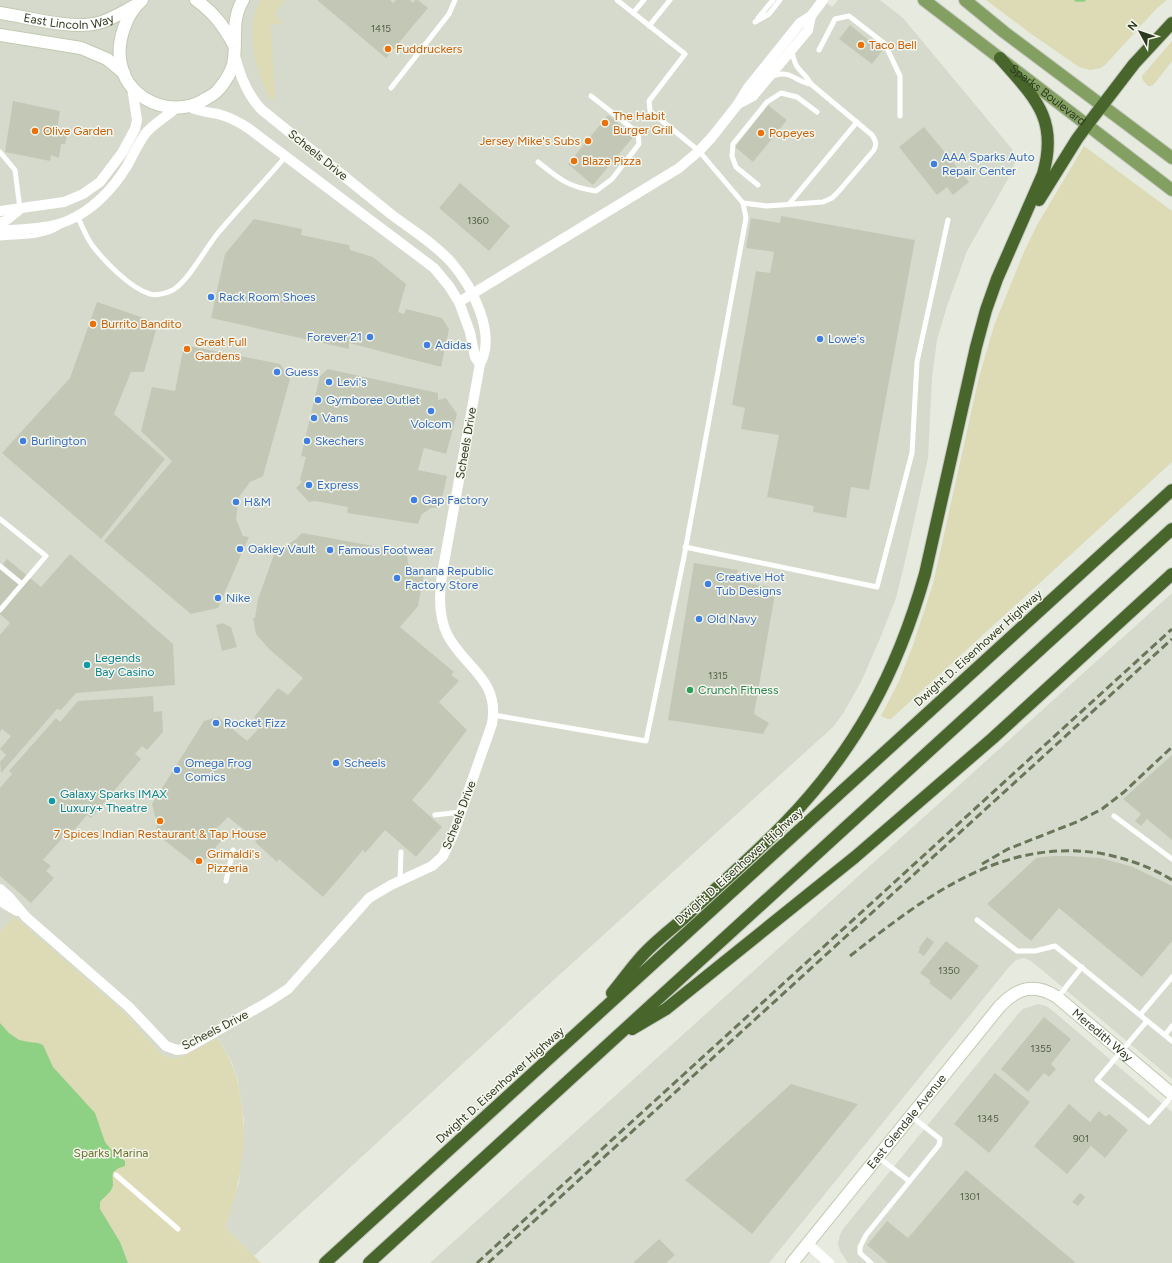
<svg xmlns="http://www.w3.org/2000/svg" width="1172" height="1263" viewBox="0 0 1172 1263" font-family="Figtree,sans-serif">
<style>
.built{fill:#d6dacc}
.green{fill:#dcdbb6}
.water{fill:#8ed184}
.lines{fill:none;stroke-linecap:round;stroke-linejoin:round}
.stream{stroke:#8ed184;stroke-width:3.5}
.building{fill:#c3c8b6}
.secondary-casing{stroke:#c1cab1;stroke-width:14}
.primary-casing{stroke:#c4c8c0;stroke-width:14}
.highway-casing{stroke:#c4c8c0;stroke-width:14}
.lane{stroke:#fff;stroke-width:5}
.street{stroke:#fff;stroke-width:10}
.secondary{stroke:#fff;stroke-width:12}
.primary{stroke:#83a062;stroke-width:12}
.highway{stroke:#48662b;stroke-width:12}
.rail{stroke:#697659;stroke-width:3;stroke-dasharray:8 4;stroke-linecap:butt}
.food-dot{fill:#e8710a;stroke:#f5f7ee;stroke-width:1.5}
.shop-dot{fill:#3f7fe0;stroke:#f5f7ee;stroke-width:1.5}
.culture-dot{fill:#0f9aa8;stroke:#f5f7ee;stroke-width:1.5}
.leisure-dot{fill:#2e9e5b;stroke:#f5f7ee;stroke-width:1.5}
.labels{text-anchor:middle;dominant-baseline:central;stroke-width:3;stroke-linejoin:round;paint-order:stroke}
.number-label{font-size:10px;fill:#535e45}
.street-label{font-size:12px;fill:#2e3a1f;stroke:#f5f7ee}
.food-label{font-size:12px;fill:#c56008;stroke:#f5f7ee;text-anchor:start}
.shop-label{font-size:12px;fill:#366cbe;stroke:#f5f7ee;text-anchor:start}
.culture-label{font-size:12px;fill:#0d838f;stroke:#f5f7ee;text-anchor:start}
.leisure-label{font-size:12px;fill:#27864d;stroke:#f5f7ee;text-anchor:start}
.park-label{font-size:12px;fill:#697129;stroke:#f5f7ee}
</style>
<rect width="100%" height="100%" fill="#e7eade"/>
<g class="built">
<path d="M0 0H823L832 7 838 0H880L903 18 1012 149 1015 161 1012 172 967 251 947 306 937 340 932 377 928 458 907 553 896 598 881 636 862 680 844 712 833 727 546 987 254 1256 225 1227 239 1182 244 1120 238 1080 232 1063 218 1038 179 1058H171L161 1054 124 1012 14 917 0 932Z"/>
<path d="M1172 593V1079L1042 970 1031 961 1024 958 1016 960 1009 967 769 1263H430Z"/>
<path d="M1038 1004 1046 1006 1053 1011 1172 1112V1263H848L840 1251 838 1243 840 1235 843 1229 1018 1014 1023 1009Z"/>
</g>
<g class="green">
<path d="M261 0H285L274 14 283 23 271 25 275 99 271 100C256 75 243 26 261 0Z"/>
<path d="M986 0H1167L1157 8 1106 64 1101 68 1090 70 1079 67 1030 33Z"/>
<path d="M1172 41V61L1155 83 1152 86H1148L1142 79V76Z"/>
<path d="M1084 146 1172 211V462L891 719H888L881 716 899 681 913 645 933 584 979 377 995 323 1024 252 1037 225Z"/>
<path d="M14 916 124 1012 161 1054 171 1058H179L218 1038C225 1051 233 1064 237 1079 239 1086 240 1093 241 1100 248 1143 240 1186 225 1227L261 1263H0V932Z"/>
</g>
<path class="water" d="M0 1023 9 1033 19 1040 29 1042 38 1043 43 1045 53 1067 95 1113 105 1142 113 1152 125 1161V1166L119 1168 113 1172C112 1177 113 1181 113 1185 112 1192 104 1197 100 1202V1209L120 1242 128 1263H0Z"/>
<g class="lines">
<path class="stream" d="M1076 0H1084"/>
</g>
<g class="building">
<path d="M317 0H390L393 3 396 0H410L413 3 415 0H418L428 8 386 58Z"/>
<path d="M850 25 882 51 872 64 839 39Z"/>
<path d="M13 101 60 111 57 130 68 133 65 144H61L59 158 51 155 50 161 5 152Z"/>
<path d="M768 105 787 120 753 162 735 147Z"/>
<path d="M608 115 634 136 593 185 568 164Z"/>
<path d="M924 127 969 182 953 195 947 187 937 195 899 147Z"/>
<path d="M460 183 510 226 489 251 439 208Z"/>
<path d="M781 216 915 240 869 490 851 487 846 518 813 512 814 506 767 497 779 435 741 429 745 408 732 405 756 271 770 273 774 252 746 248 751 218 780 223Z"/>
<path d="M254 219 302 229 301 235 349 245 350 250 373 257 406 284 398 312 404 314 406 309 442 318 449 329 441 367 349 343V349L211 318 225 254Z"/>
<path d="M97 302 158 323 144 372H131L114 414 165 459 101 539 2 453 70 378Z"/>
<path d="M184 345 280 364 290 379 263 476 250 482 239 497 236 519 243 536 249 537 244 548 218 608 191 614 104 541 172 461 141 431 152 387 175 391Z"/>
<path d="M328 369 438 393V400L446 398 457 414 446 454 424 448 418 470 447 476 440 507 431 508 422 514 418 524 347 513 348 507 315 501 309 502 296 488 302 482 300 479 306 457 301 456 320 376Z"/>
<path d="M302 533 407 552 408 564 424 574 418 606 400 627 454 672 451 675 459 681 439 702 467 730 430 779 412 800 442 827 416 857 385 830 365 853 363 850 323 897 279 859 277 862 255 842 261 834 258 830 253 837 228 817 211 834 221 841 199 867 156 834 157 824 152 804 204 721 218 717 247 741 262 725 254 717 278 688 288 695 303 678 269 649 256 634 253 618H255L258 599 276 549 284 547 296 539Z"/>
<path d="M70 554 173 644 175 685 76 693 61 710 57 709 1 773 0 762 6 755 0 749 11 736 2 729 0 732V635L10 623 0 614V568L7 559 41 587Z"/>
<path d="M694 563 738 570 736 581 776 588 754 714 769 723 763 734 668 720Z"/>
<path d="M222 623 231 627 237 647 222 651 216 625Z"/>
<path d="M153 696 154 712 162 711 163 732 147 750 142 746 135 754 141 759 91 818 87 815 68 837 65 835 43 860 51 866 46 871 54 878 31 903 0 876V788L12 774 9 771 56 718 60 722 78 701Z"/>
<path d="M1172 755V840L1147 819 1141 826 1135 821 1141 814 1123 799Z"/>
<path d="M1052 856H1070L1101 858 1133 867 1172 886V941L1142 977 1059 908 1031 941 987 904 1036 858Z"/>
<path d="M927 937 934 942 924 956 918 952 920 949 919 948Z"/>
<path d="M946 941 979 966 951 1000 929 983 931 981 920 973Z"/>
<path d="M1044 1017 1071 1039 1051 1064 1056 1069 1049 1077 1044 1073 1028 1092 1001 1069Z"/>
<path d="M995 1073 1030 1102 989 1153 954 1124Z"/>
<path d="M791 1084 858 1104 752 1234 685 1180Z"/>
<path d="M1069 1104 1090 1122 1099 1111 1105 1116H1107L1109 1114 1128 1130 1105 1158 1091 1146 1067 1174 1034 1146Z"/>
<path d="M966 1170 1075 1262 1074 1263H888L867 1245 887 1221 908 1238Z"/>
<path d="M1080 1193 1085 1197 1078 1206 1072 1202Z"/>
<path d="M659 1239 675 1255 666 1263H633Z"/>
</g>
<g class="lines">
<g class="secondary-casing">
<g id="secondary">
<path d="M142 0C133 8 128 16 124 28 119 42 118 58 123 72 135 105 179 118 207 98 211 96 216 93 219 89 225 82 230 74 233 65 238 43 230 21 243 0"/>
<path d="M196 0C214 13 223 25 234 45"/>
<path id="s1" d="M0 13C28 17 71 30 98 23 111 20 123 12 134 6"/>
<path d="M0 35 81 48 107 59 124 73"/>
<path id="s2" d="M792 1263 1000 1006C1018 987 1035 983 1057 997L1172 1094"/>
</g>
</g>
<g class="primary-casing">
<g id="primary">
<path id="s3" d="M924 0 1172 190"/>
<path d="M965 0 1004 32 1172 158"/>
</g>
</g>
<g class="highway-casing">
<g id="highway">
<path d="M1039 200 1077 139 1088 124 1134 64 1172 23"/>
<path d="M612 993C622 981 631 968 641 957 653 943 669 931 683 919 717 887 752 857 784 824 856 750 897 673 925 574L976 347 986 310 997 279 1043 174C1059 118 1034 97 1000 58"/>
<path d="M632 1029 666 1009 855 857 993 738 1172 574"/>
<path d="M325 1263 1172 490"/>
<path d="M369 1263 1172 529"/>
</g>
</g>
<g class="lane">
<path d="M633 13 644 0"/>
<path d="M758 18 773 0"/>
<path d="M755 22 769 14 780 0"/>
<path d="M649 26 670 0"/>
<path d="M819 50 835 19 849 16 885 44 900 76V116"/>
<path d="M773 76C790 69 796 82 811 84"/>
<path d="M391 88 449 14 455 0"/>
<path d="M0 152 15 170 20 209"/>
<path d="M538 162C559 179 568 187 596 191L612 179 639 144 638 133 591 96"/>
<path d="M758 185 736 167 732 156 733 144 767 102 781 93 797 97 817 112"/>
<path d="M743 203 767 206 823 202 832 198 839 191 874 150C877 144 876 141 872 135L811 84C807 77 804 75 799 69 794 64 793 57 792 51"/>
<path d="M789 204 857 122"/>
<path d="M77 216C82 225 86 237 92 245 104 261 130 288 150 294 156 296 167 293 173 290 189 280 205 249 218 233 240 207 264 182 286 156"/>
<path d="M0 238C20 236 42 238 59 227"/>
<path d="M0 519 46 556 0 610"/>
<path d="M685 547 877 587 912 453 917 362 948 220"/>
<path d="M0 566 22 584"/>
<path d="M493 715 646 741 684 557 746 218 743 203 699 151 650 111 649 101 685 54 617 0"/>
<path d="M435 815 461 812"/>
<path d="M1114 816 1172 859"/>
<path d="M226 881 233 850"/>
<path d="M400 881 401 852"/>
<path d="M977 920 1017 951H1035L1055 946 1172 1041"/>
<path d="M1058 997 1082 967"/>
<path d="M1140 1015 1172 977"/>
<path d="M1147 1021 1097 1080 1149 1122 1172 1096"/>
<path d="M1165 1035 1172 1026"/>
<path d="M878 1157 909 1181"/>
<path d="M116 1175 178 1229"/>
<path d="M871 1263 860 1253V1247L866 1235 939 1145 940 1139 911 1116"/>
</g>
<g class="street">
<path d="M738 104 753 96 808 30 811 16"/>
<path d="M190 107C199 112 208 112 218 114 229 117 239 122 248 128L434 268 449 286 459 302 470 332 475 357 480 364"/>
<path d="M0 211 64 202 83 194 100 182 122 153 135 129 137 120 132 87"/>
<path d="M0 222H4L20 209"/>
<path d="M0 231C20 229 48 229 67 221 92 211 113 189 127 166 133 155 138 144 145 134 154 123 166 117 176 108"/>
<path d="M459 302 679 168 699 151 712 137 738 104 747 89 800 23 811 16 823 0"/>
<path d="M0 889 9 897 26 917 129 1007 166 1046 177 1050 185 1049 268 1002 288 989 369 898 391 885 432 866 443 856 453 835 492 724C500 678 464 668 447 634 438 615 439 594 442 574L480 364C497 334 472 286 451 262 434 243 412 230 392 215 349 180 305 145 262 110 247 95 240 76 235 56"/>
<path d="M0 901 17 911"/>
<path d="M808 1244 829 1263"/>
</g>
<use href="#secondary" class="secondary"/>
<use href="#primary" class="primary"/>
<use href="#highway" class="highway"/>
<g class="rail">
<path d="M982 864 1008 849 1079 821 1102 809 1124 792 1172 747"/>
<path d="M850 956C925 897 1003 836 1104 854 1128 859 1151 867 1172 880"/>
<path d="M477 1263 1172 629"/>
<path d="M488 1263 1172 639"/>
</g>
</g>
<g class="food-dot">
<circle cx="861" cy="45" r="4"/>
<circle cx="388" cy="49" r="4"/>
<circle cx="605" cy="123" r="4"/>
<circle cx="35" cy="131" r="4"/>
<circle cx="761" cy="133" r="4"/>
<circle cx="588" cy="141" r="4"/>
<circle cx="574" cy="161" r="4"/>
<circle cx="93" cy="324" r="4"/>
<circle cx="187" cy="349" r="4"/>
<circle cx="160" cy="821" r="4"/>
<circle cx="199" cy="861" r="4"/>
</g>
<g class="shop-dot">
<circle cx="934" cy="164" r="4"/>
<circle cx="211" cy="297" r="4"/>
<circle cx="370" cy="337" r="4"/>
<circle cx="820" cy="339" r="4"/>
<circle cx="427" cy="345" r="4"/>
<circle cx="277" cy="372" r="4"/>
<circle cx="329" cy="382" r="4"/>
<circle cx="318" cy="400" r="4"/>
<circle cx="431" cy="411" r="4"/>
<circle cx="314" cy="418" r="4"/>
<circle cx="23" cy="441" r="4"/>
<circle cx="307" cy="441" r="4"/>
<circle cx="309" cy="485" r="4"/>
<circle cx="414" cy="500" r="4"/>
<circle cx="236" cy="502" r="4"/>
<circle cx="240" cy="549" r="4"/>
<circle cx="330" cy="550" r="4"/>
<circle cx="397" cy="578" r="4"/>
<circle cx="708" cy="584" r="4"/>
<circle cx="218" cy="598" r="4"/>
<circle cx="699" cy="619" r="4"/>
<circle cx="216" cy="723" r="4"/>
<circle cx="336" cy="763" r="4"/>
<circle cx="177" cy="770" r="4"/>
</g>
<g class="culture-dot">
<circle cx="87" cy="665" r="4"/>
<circle cx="52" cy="801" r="4"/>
</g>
<circle class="leisure-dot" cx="690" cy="690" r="4"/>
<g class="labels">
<g class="number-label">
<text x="381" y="28">1415</text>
<text x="478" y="220">1360</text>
<text x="718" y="675">1315</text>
<text x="949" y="970">1350</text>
<text x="1041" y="1048">1355</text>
<text x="988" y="1118">1345</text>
<text x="1081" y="1138">901</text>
<text x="970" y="1196">1301</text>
</g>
<g class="street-label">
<text stroke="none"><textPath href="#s1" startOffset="70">East Lincoln Way</textPath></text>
<text stroke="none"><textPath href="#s3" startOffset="156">Sparks Boulevard</textPath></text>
<text transform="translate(318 155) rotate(39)">Scheels Drive</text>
<text transform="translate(466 443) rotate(-80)">Scheels Drive</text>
<text transform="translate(978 648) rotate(-42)">Dwight D. Eisenhower Highway</text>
<text transform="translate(459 815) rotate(-69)">Scheels Drive</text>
<text transform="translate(739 866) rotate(-42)">Dwight D. Eisenhower Highway</text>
<text transform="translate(215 1030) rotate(-27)">Scheels Drive</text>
<text stroke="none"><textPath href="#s2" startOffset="454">Meredith Way</textPath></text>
<text transform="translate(500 1085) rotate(-42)">Dwight D. Eisenhower Highway</text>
<text stroke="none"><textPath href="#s2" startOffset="182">East Glendale Avenue</textPath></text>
</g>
<g class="food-label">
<text x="869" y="45">Taco Bell</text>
<text x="396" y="49">Fuddruckers</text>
<text x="613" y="116">The Habit<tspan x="613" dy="14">Burger Grill</tspan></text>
<text x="43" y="131">Olive Garden</text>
<text x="769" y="133">Popeyes</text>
<text x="580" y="141" text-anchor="end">Jersey Mike's Subs</text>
<text x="582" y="161">Blaze Pizza</text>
<text x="101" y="324">Burrito Bandito</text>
<text x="195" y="342">Great Full<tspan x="195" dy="14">Gardens</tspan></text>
<text x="160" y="834" text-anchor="middle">7 Spices Indian Restaurant &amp; Tap House</text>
<text x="207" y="854">Grimaldi's<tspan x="207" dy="14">Pizzeria</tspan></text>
</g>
<g class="shop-label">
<text x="942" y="157">AAA Sparks Auto<tspan x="942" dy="14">Repair Center</tspan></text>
<text x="219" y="297">Rack Room Shoes</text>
<text x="362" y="337" text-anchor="end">Forever 21</text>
<text x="828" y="339">Lowe's</text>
<text x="435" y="345">Adidas</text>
<text x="285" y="372">Guess</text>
<text x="337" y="382">Levi's</text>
<text x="326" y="400">Gymboree Outlet</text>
<text x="322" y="418">Vans</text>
<text x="431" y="424" text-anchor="middle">Volcom</text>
<text x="31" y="441">Burlington</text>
<text x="315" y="441">Skechers</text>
<text x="317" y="485">Express</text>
<text x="422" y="500">Gap Factory</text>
<text x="244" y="502">H&amp;M</text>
<text x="248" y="549">Oakley Vault</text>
<text x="338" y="550">Famous Footwear</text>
<text x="405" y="571">Banana Republic<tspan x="405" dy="14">Factory Store</tspan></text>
<text x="716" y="577">Creative Hot<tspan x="716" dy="14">Tub Designs</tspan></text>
<text x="226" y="598">Nike</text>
<text x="707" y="619">Old Navy</text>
<text x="224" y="723">Rocket Fizz</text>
<text x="185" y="763">Omega Frog<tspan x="185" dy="14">Comics</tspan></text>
<text x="344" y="763">Scheels</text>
</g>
<g class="culture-label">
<text x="95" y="658">Legends<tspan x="95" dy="14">Bay Casino</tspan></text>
<text x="60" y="794">Galaxy Sparks IMAX<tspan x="60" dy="14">Luxury+ Theatre</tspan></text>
</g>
<g class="leisure-label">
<text x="698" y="690">Crunch Fitness</text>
</g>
<g class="park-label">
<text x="111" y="1153">Sparks Marina</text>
</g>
</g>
<g transform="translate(1140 32) rotate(310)" stroke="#f5f7ee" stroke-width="3" paint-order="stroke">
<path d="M0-3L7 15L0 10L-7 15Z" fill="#2e3a1f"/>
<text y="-6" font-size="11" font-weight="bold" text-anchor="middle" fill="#2e3a1f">N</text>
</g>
</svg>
